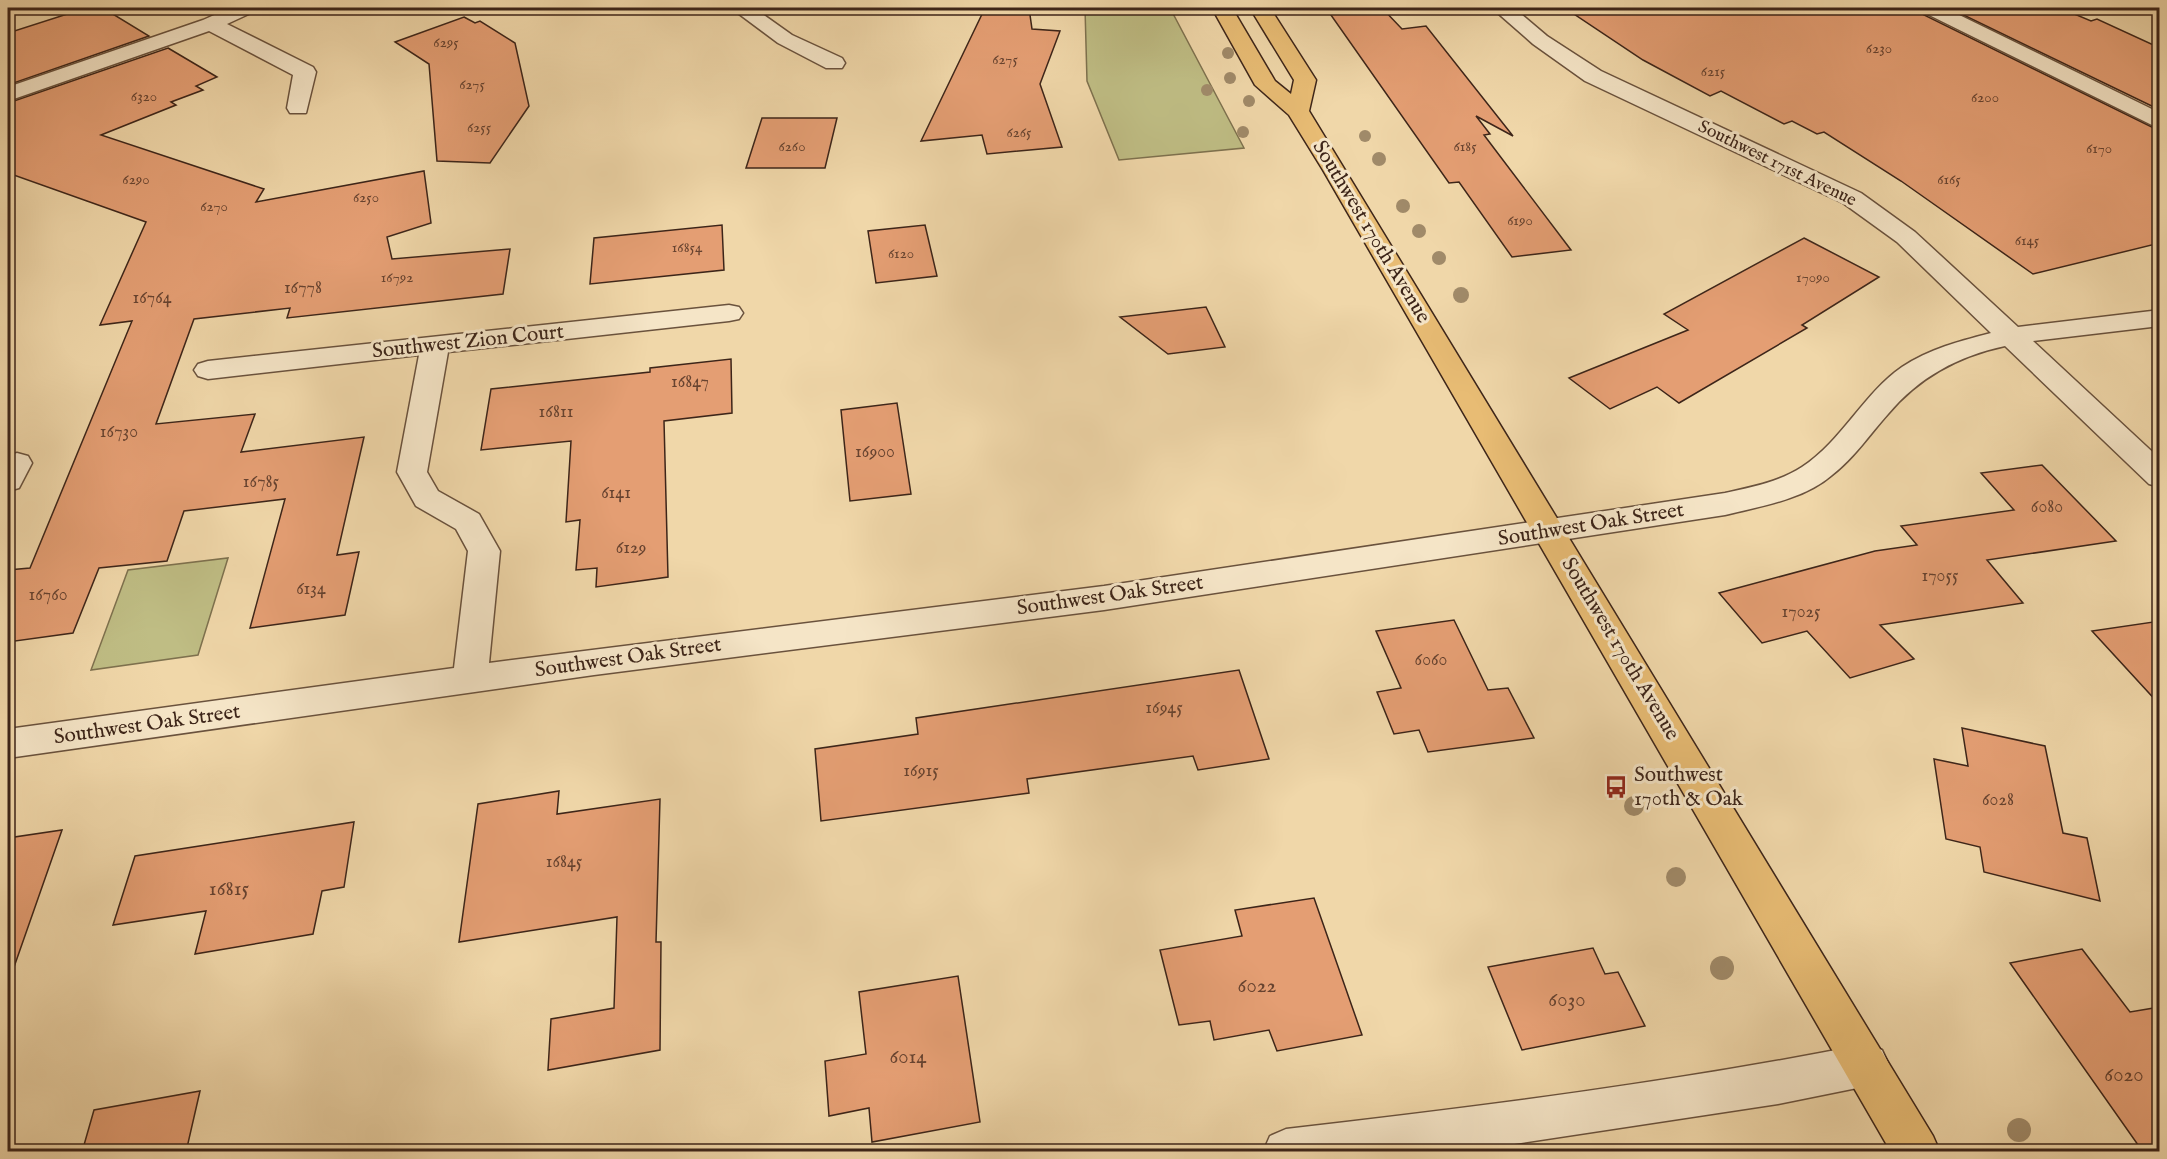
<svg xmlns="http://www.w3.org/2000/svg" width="2167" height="1159" viewBox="0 0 2167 1159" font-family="'IM FELL English',serif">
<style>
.green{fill:#bfbd84;stroke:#7e714e;stroke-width:1.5}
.building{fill:#e49e73;stroke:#3d2519;stroke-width:1.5}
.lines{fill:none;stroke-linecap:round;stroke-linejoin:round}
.minor-casing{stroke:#6a523d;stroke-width:3}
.major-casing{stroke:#3d2519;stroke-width:3}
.minor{fill:#f5e5c7;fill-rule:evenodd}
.major{fill:#e8bc74;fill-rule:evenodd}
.tree{fill:#a08a69}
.labels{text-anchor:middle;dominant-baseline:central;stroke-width:6;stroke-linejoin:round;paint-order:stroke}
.far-number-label{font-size:15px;fill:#674330}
.far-street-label{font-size:18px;fill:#3d2519;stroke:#f5e5c7}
.number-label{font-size:18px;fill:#674330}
.street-label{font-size:21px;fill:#3d2519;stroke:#f5e5c7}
.poi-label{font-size:21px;fill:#3d2519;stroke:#f5e5c7;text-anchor:start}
.near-number-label{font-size:21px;fill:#674330}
</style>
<rect width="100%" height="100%" fill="#f0d7a9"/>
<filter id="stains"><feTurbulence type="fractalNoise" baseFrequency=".00333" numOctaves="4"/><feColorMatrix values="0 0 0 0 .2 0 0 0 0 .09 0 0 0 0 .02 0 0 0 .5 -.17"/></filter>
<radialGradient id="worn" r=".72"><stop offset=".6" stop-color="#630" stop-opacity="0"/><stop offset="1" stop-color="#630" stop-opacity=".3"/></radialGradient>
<g class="green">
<path d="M1085 8H1170L1244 148 1119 160 1087 81Z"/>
<path d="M228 558 198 655 91 670 128 570Z"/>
</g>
<g class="building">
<path d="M86 8H103L149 36 8 85V33Z"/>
<path d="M985 8H1029L1032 29 1060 31 1040 84 1062 147 987 154 982 135 921 141Z"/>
<path d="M1326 8H1382L1402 29 1426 26 1513 136 1476 116 1490 134 1484 135 1571 250 1512 257 1459 182 1449 183Z"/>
<path d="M1645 8H1918L1922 14 2160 131V243L2033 274 1901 181 1824 132 1817 134 1792 121 1784 124 1721 91 1710 96 1643 60 1574 14Z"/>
<path d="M1949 8H2060L2091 21 2097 19 2160 48V110Z"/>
<path d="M464 17 475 23 480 21 515 43 529 106 490 163 437 161 429 64 395 42Z"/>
<path d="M168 48 217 77 196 86 203 90 171 102 176 105 101 135 264 189 256 202 424 171 431 223 387 237 392 259 510 249 503 294 287 318 290 308 194 319 156 424 255 414 241 452 364 437 337 555 359 552 345 615 250 628 285 499 184 511 167 561 99 568 73 633 8 642V570L30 568 132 321 100 325 146 222 8 173V103Z"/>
<path d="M762 118H837L825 168H746Z"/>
<path d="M722 225 724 270 590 284 594 238Z"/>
<path d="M925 225 937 276 876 283 868 231Z"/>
<path d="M1804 238 1879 277 1802 325 1807 328 1679 403 1657 387 1610 409 1569 378 1688 330 1664 314Z"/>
<path d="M1206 307 1225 347 1168 354 1120 317Z"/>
<path d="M731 359 732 413 664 421 668 577 596 587 597 568 576 570 580 520 566 522 571 441 481 450 491 389 650 372V368Z"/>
<path d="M897 403 911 494 850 501 841 410Z"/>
<path d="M2042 465 2116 541 1987 560 2023 603 1880 625 1914 659 1850 678 1807 631 1762 643 1719 593 1875 551 1917 545 1901 526 2014 510 1981 473Z"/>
<path d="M1454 620 1488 690 1508 688 1534 738 1428 752 1419 730 1394 734 1377 692 1401 688 1376 631Z"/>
<path d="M2160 621V705L2092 631Z"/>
<path d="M1239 670 1269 759 1198 770 1193 756 1027 779 1029 793 821 821 815 749 918 734 916 718Z"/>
<path d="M1962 728 2045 746 2063 833 2087 838 2100 901 1984 872 1980 847 1946 839 1934 759 1968 766Z"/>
<path d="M559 791 557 814 660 799 656 942H661L660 1050 548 1070 551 1019 614 1008 617 917 459 942 478 804Z"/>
<path d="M354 822 344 887 322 891 313 934 195 954 206 911 113 925 135 856Z"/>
<path d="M62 830 14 967 8 965V838Z"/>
<path d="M1314 898 1362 1035 1277 1051 1269 1030 1214 1040 1210 1021 1179 1025 1160 950 1242 936 1235 910Z"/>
<path d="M1593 948 1605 974 1618 972 1645 1026 1522 1050 1488 967Z"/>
<path d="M2082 949 2130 1012 2160 1007V1152H2143L2010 963Z"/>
<path d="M958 976 980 1122 872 1142 869 1108 829 1116 825 1061 866 1054 859 992Z"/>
<path d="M200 1091 186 1152H82L94 1110Z"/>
</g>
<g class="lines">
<g class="minor-casing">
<g id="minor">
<path d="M230 8H256L253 12 227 24 313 67 316 72 306 113H290L287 108 293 75 209 31 8 101V87L203 20Z"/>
<path d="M731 8H754L792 35 842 58 845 63 842 68H826L778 43Z"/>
<path d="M1492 8H1514L1547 36 1601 71 1861 193 1915 232 2018 327 2160 310V326L2033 341 2160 459V487L2149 484 2005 346C1958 356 1919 377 1888 414 1870 434 1854 458 1832 475 1803 500 1761 506 1725 515L1104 610 594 675 8 758V729L454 668 468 551 456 529 416 506 397 472 419 355 208 379 198 376 194 370 198 364 208 361 729 305 739 307 743 313 739 319 729 321 448 352 427 472 438 491 479 514 500 551 489 663 1104 586 1725 493C1751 487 1779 482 1802 467 1842 441 1863 394 1902 367 1929 349 1960 341 1991 333L1897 242 1843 203 1585 81 1533 44Z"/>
<path d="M1920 8H1945L2160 113V129L1923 12Z"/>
<path d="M17 453 28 456 32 463 19 488 8 491V456Z"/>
<path d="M1867 1044 1882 1050 1889 1065 1882 1080 1867 1086 1778 1104 1462 1152H1263L1270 1136 1286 1129C1480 1107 1675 1082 1867 1044Z"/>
</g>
</g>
<g class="major-casing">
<path id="major" d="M1212 8H1232L1275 81 1291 94 1294 80 1250 8H1270L1316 80 1309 111 1933 1136 1940 1152H1891L1323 170 1289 115 1255 85Z"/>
</g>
<use href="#minor" class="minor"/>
<use href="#major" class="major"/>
</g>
<g class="tree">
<circle cx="1228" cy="53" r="6"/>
<circle cx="1230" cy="78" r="6"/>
<circle cx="1207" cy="90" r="6"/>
<circle cx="1249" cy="101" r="6"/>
<circle cx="1243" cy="132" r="6"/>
<circle cx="1365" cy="136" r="6"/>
<circle cx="1379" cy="159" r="7"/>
<circle cx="1403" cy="206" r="7"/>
<circle cx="1419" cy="231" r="7"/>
<circle cx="1439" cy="258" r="7"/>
<circle cx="1461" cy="295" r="8"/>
<circle cx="1634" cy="806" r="10"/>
<circle cx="1676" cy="877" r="10"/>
<circle cx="1722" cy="968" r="12"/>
<circle cx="2019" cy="1130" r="12"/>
</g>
<defs>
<g id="bus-bare" transform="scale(1.8)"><path d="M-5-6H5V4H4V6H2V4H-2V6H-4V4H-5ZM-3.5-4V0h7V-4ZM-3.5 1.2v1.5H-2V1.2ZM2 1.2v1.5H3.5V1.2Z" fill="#8f2418" stroke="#f5e5c7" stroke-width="2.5" paint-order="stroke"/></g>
</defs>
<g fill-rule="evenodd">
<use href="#bus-bare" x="1616" y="787"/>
</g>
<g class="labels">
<g class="far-number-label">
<text x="446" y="42">6295</text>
<text x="1879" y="48">6230</text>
<text x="1005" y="59">6275</text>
<text x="1713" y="71">6215</text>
<text x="472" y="84">6275</text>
<text x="144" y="96">6320</text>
<text x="1985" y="97">6200</text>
<text x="479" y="127">6255</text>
<text x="1019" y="132">6265</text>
<text x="792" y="146">6260</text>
<text x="1465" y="146">6185</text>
<text x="2099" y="148">6170</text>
<text x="136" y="179">6290</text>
<text x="1949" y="179">6165</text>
<text x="366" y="197">6250</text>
<text x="214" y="206">6270</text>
<text x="1520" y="220">6190</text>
<text x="2027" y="240">6145</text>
<text x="687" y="247">16854</text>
<text x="901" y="253">6120</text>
<text x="397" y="277">16792</text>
<text x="1813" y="277">17090</text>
</g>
<g class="far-street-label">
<text transform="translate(1777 164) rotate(26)">Southwest 171st Avenue</text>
</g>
<g class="number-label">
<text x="303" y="288">16778</text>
<text x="152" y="298">16764</text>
<text x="690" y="382">16847</text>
<text x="556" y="412">16811</text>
<text x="119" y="432">16730</text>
<text x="875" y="452">16900</text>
<text x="261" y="482">16785</text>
<text x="616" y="493">6141</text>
<text x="2047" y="507">6080</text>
<text x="631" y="548">6129</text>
<text x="1940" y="576">17055</text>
<text x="311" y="589">6134</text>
<text x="48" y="595">16760</text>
<text x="1801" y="612">17025</text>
<text x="1431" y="660">6060</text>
<text x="1164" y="708">16945</text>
<text x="921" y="771">16915</text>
<text x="1998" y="800">6028</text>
<text x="564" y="862">16845</text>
</g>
<g class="street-label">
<text transform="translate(1371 232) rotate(59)">Southwest 170th Avenue</text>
<text transform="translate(468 342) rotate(-6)">Southwest Zion Court</text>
<text transform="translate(1591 525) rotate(-9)">Southwest Oak Street</text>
<text transform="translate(1110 596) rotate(-8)">Southwest Oak Street</text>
<text transform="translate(1620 649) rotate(59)">Southwest 170th Avenue</text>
<text transform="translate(628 658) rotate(-8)">Southwest Oak Street</text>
<text transform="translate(147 725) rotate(-8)">Southwest Oak Street</text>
</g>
<g class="poi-label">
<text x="1634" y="775">Southwest<tspan x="1634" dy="24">170th &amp; Oak</tspan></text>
</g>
<g class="near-number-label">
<text x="229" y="889">16815</text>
<text x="1257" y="986">6022</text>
<text x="1567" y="1000">6030</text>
<text x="908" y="1057">6014</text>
<text x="2124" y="1075">6020</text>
</g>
</g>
<rect width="2167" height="1159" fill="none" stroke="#f0d7a9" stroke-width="30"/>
<rect x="9" y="9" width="2149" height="1141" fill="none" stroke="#3d2519" stroke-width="3"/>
<rect x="15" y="15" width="2137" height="1129" fill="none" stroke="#3d2519" stroke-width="1.5"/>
<rect width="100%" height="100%" filter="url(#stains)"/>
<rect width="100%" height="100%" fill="url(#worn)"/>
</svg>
